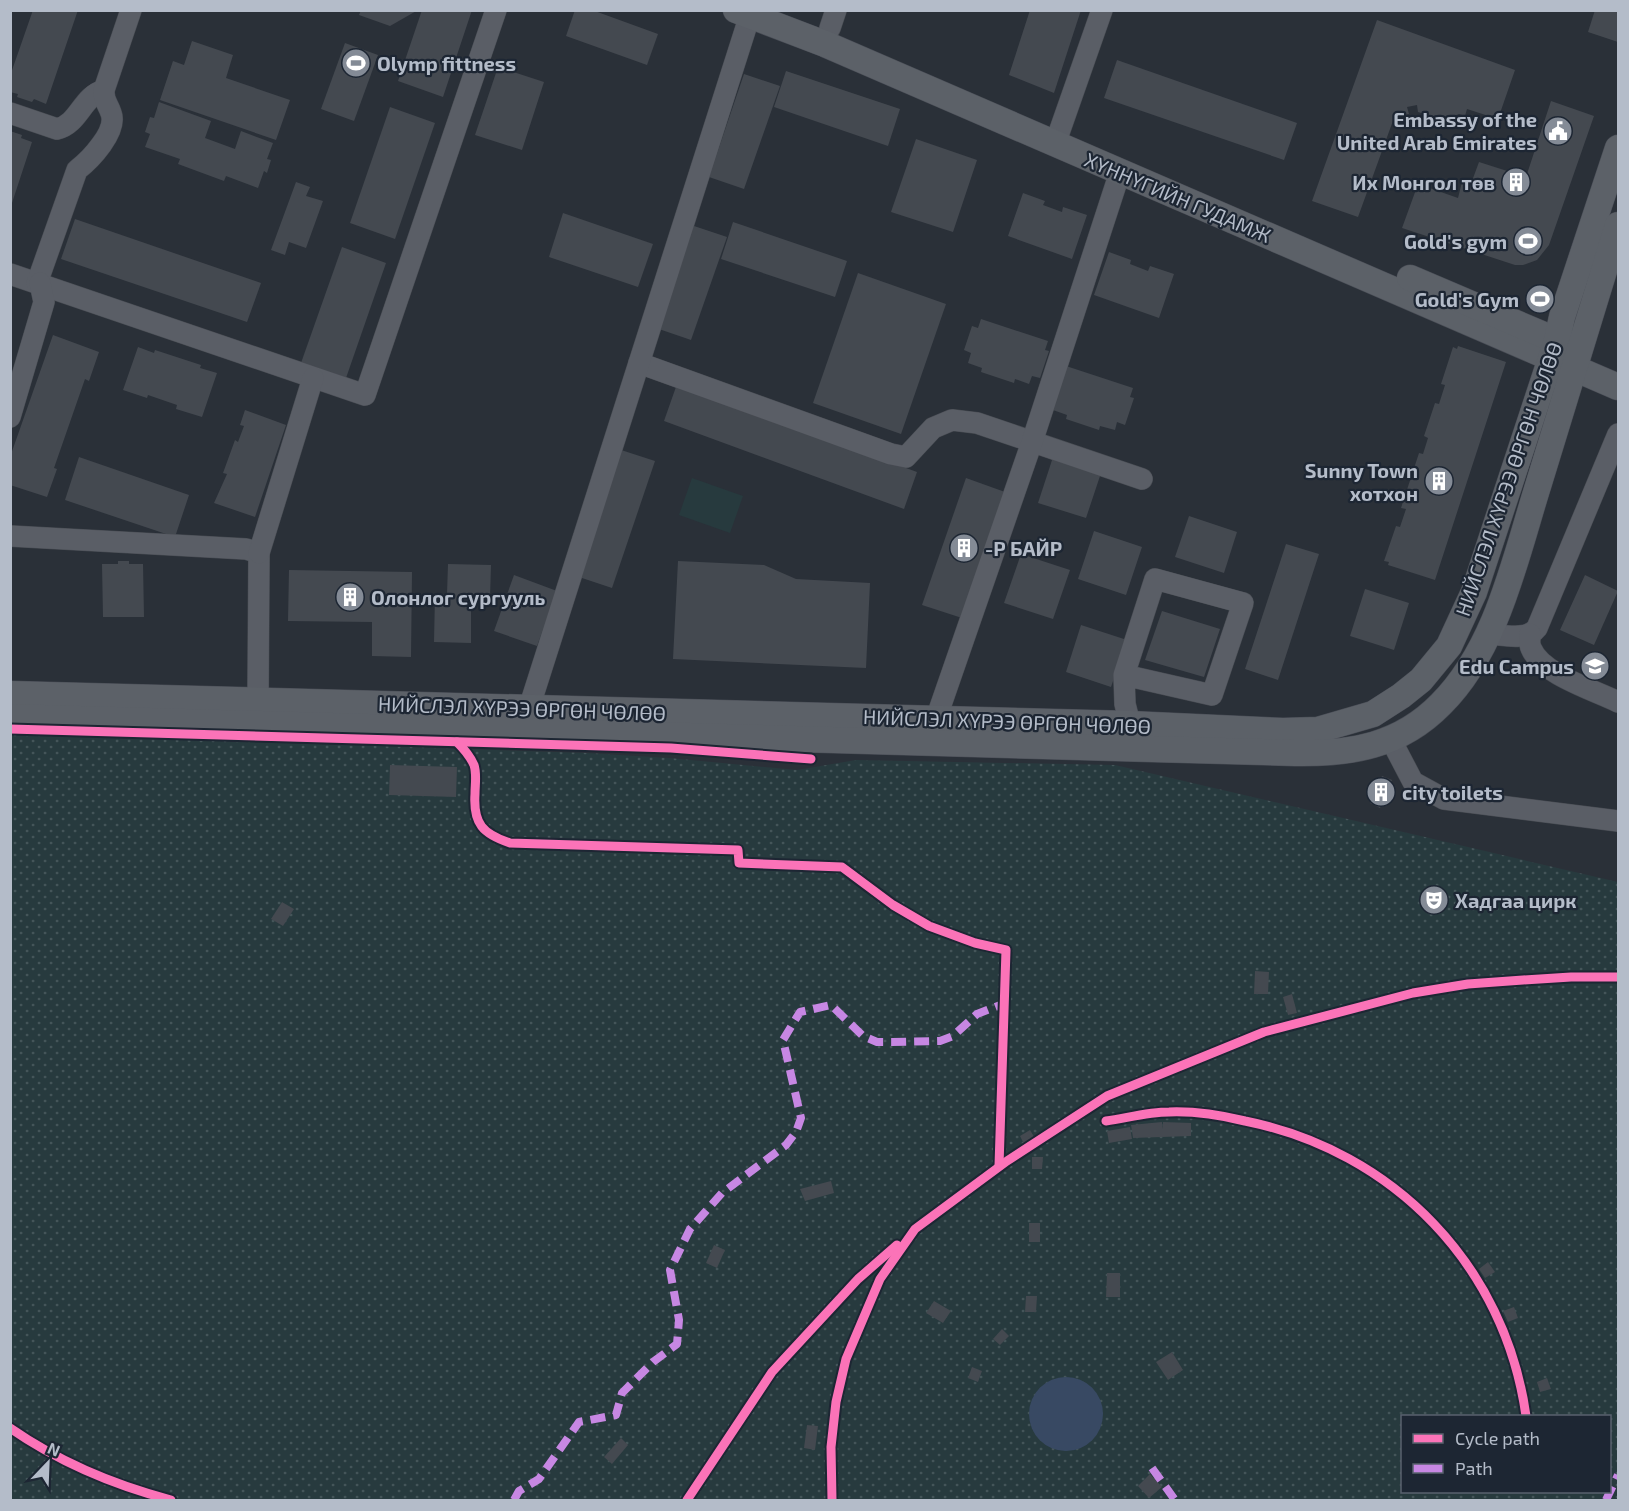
<svg xmlns="http://www.w3.org/2000/svg" width="1629" height="1511" viewBox="0 0 1629 1511" font-family="'Exo 2',sans-serif">
<style>
.grass{fill:#273a3e}
.park{fill:url(#park-dots);fill-rule:evenodd}
.water{fill:#384963}
.building{fill:#444950}
.lines{fill:none;stroke-linecap:round;stroke-linejoin:round}
.minor-casing{stroke:#484c53;stroke-width:22}
.major-casing{stroke:#484c55;stroke-width:27}
.minor{stroke:#5a5e66;stroke-width:21}
.major{stroke:#5c6168;stroke-width:26}
.quiet{stroke:#c787e3;stroke-width:8;stroke-dasharray:15 8;stroke-linecap:butt}
.cycleway-casing{stroke:#1d2633;stroke-width:13}
.cycleway{stroke:#fb73b8;stroke-width:9}
.labels{text-anchor:middle;dominant-baseline:central;stroke-width:4.5;stroke-linejoin:round;paint-order:stroke}
.poi-label{font-size:20px;font-weight:bold;fill:#b4bcc9;stroke:#1d2633;text-anchor:end}
.street-label{font-size:20px;fill:#b4bcc9;stroke:#1d2633}
</style>
<defs>
<pattern id="park-dots" width="8" height="8" patternUnits="userSpaceOnUse" patternTransform="scale(1.5)"><rect width="8" height="8" fill="#273a3e"/><path d="M2 2h.1M6 6h.1" fill="none" stroke="#445559" stroke-width="1.8" stroke-linecap="round"/></pattern>
</defs>
<rect width="100%" height="100%" fill="#2a3038"/>
<path class="grass" d="M692 478 743 496 730 533 679 515Z"/>
<path class="park" d="M11 734 587 753 669 758 797 770 856 760 1115 765 1618 882V1500H11ZM1402 1416H1610V1492H1402Z"/>
<circle class="water" cx="1066" cy="1414" r="37"/>
<g class="building">
<path d="M33 10H78L46 104 34 99 32 102 17 97 18 94 10 92V76Z"/>
<path d="M361 10H418L390 26 359 15Z"/>
<path d="M422 10H472L443 97 398 81Z"/>
<path d="M575 10H592L658 34 647 65 566 36Z"/>
<path d="M1030 10H1081L1054 93 1009 75Z"/>
<path d="M1595 10H1618V42L1588 32Z"/>
<path d="M1377 20 1515 70 1498 119 1467 109 1465 116 1459 114 1444 120 1418 112 1417 105 1407 107 1409 114 1394 118 1358 217 1312 201Z"/>
<path d="M192 41 233 55 226 78 290 100 276 140 160 100 173 61 184 65Z"/>
<path d="M345 43 378 55 354 121 321 109Z"/>
<path d="M1117 60 1297 123 1284 160 1104 98Z"/>
<path d="M498 67 544 82 522 150 475 135Z"/>
<path d="M786 71 900 109 888 146 774 107Z"/>
<path d="M744 74 780 86 744 189 709 177Z"/>
<path d="M1551 101 1594 116 1549 245 1537 260 1523 265H1515L1402 228 1418 184 1458 198 1463 178 1472 181 1479 162 1526 177Z"/>
<path d="M159 102 211 121 205 138 235 149 241 131 273 143 267 159 271 160 267 173 264 171 258 188 226 176 224 181 178 164 180 159 145 147 150 134 145 132 150 117 154 118Z"/>
<path d="M390 107 435 123 395 239 350 223Z"/>
<path d="M10 131 22 135 21 138 32 142 11 206Z"/>
<path d="M916 139 977 160 953 232 891 212Z"/>
<path d="M296 182 310 187 306 196 323 201 306 248 289 242 285 255 271 250Z"/>
<path d="M1023 193 1045 201 1043 205 1062 212 1063 207 1087 215 1072 259 1008 236Z"/>
<path d="M563 213 653 244 638 287 549 257Z"/>
<path d="M75 219 261 283 247 322 61 259Z"/>
<path d="M733 222 847 261 835 297 721 259Z"/>
<path d="M691 225 727 237 691 340 656 328Z"/>
<path d="M342 247 386 263 346 378 301 363Z"/>
<path d="M1109 252 1131 260 1130 264 1148 271 1150 266 1174 274 1159 318 1094 295Z"/>
<path d="M858 273 946 304 901 434 813 403Z"/>
<path d="M981 319 1048 341 1045 350 1049 351 1040 378 1032 376 1029 384 1015 379 1014 383 981 372 982 368 968 363 971 353 964 350 972 326 978 328Z"/>
<path d="M53 335 99 352 89 381 85 379 54 468 57 469 47 497 10 485V457Z"/>
<path d="M1458 346 1506 362 1435 580 1388 565 1389 562 1384 561 1396 526 1400 527 1406 509 1401 508 1419 453 1423 454 1428 438 1424 436 1435 403 1439 404 1445 385 1441 384 1453 347 1457 349Z"/>
<path d="M138 347 154 353 155 350 201 365 200 368 217 373 202 417 176 409 177 405 148 395 147 398 123 390Z"/>
<path d="M1066 366 1133 388 1130 397 1134 398 1125 425 1117 422 1115 430 1100 426 1099 430 1066 419 1067 415 1053 410Z"/>
<path d="M677 384 917 472 904 509 664 421Z"/>
<path d="M245 410 286 425 255 517 214 503 227 474 223 473 235 440 238 442 244 426 240 425Z"/>
<path d="M618 449 655 461 612 588 576 576Z"/>
<path d="M1054 454 1102 470 1086 518 1038 503Z"/>
<path d="M79 457 189 495 175 537 65 500Z"/>
<path d="M966 478 1005 492 962 618 922 605Z"/>
<path d="M1189 516 1237 532 1224 573 1175 557Z"/>
<path d="M1094 531 1142 547 1126 595 1078 579Z"/>
<path d="M1286 544 1319 554 1278 680 1245 669Z"/>
<path d="M1021 554 1070 570 1053 619 1004 603Z"/>
<path d="M118 561H129V564H143L144 617H103L102 564H118Z"/>
<path d="M678 561 764 565 796 579 870 583 866 668 673 659Z"/>
<path d="M448 564 491 565 490 598H471V643L434 642 435 594H447Z"/>
<path d="M289 570 412 572 411 657 372 656V622L288 621Z"/>
<path d="M514 575 557 591 537 646 494 631Z"/>
<path d="M1585 575 1618 591 1594 645 1560 630Z"/>
<path d="M1365 589 1409 603 1394 650 1350 636Z"/>
<path d="M1162 611 1220 629 1204 677 1145 660Z"/>
<path d="M1081 625 1127 640 1111 687 1066 672Z"/>
<path d="M390 765 457 767 456 797 389 795Z"/>
<path d="M1382 776 1392 780 1380 808 1370 803Z"/>
<path d="M282 902 294 909 283 926 271 919Z"/>
<path d="M1255 971 1269 972 1268 994H1254Z"/>
<path d="M1292 994 1297 1013 1288 1015 1283 997Z"/>
<path d="M1162 1122 1163 1129V1122L1191 1123V1136L1133 1138 1131 1125Z"/>
<path d="M1130 1127 1132 1139 1109 1143 1107 1131Z"/>
<path d="M1030 1130 1036 1140 1025 1146 1020 1136Z"/>
<path d="M1032 1157H1043L1042 1169H1032Z"/>
<path d="M831 1181 834 1193 805 1201 800 1189Z"/>
<rect x="1029" y="1223" width="11" height="19"/>
<path d="M714 1245 725 1250 717 1268 706 1263Z"/>
<path d="M1488 1262 1495 1272 1485 1278 1479 1269Z"/>
<path d="M1107 1273H1120V1297H1106Z"/>
<path d="M1026 1296H1037L1036 1312H1025Z"/>
<path d="M934 1301 951 1311 943 1323 926 1313Z"/>
<path d="M1514 1307 1518 1318 1508 1322 1503 1311Z"/>
<path d="M1002 1329 1009 1336 1000 1345 993 1339Z"/>
<path d="M1172 1352 1183 1370 1168 1380 1156 1362Z"/>
<path d="M972 1367 982 1371 978 1382 968 1378Z"/>
<path d="M1547 1378 1551 1389 1540 1392 1537 1382Z"/>
<path d="M807 1425 818 1426 815 1450 804 1448Z"/>
<path d="M621 1438 628 1445 612 1464 604 1457Z"/>
<path d="M1150 1474 1162 1487 1149 1498 1138 1486Z"/>
</g>
<g class="lines">
<g class="minor-casing">
<g id="minor">
<path d="M830 28 836 10"/>
<path d="M10 113 57 129C79 124 82 96 104 90"/>
<path d="M1055 144 1102 10"/>
<path d="M10 274 365 395 496 10"/>
<path d="M37 283 77 170C90 160 118 131 111 113 108 104 103 100 104 90L131 10"/>
<path d="M639 363 891 454 906 457 933 428 952 420 977 423 1142 479"/>
<path d="M10 417 44 302 40 283"/>
<path d="M10 536 246 549 259 553 258 701"/>
<path d="M259 553 313 378"/>
<path d="M1488 634C1503 635 1527 641 1537 628L1618 434"/>
<path d="M1530 634C1530 639 1529 644 1531 648 1541 674 1594 690 1618 702"/>
<path d="M1124 675 1212 695 1243 603 1155 579 1124 675 1125 704 1130 724"/>
<path d="M529 708 750 15"/>
<path d="M936 719 1032 442 1120 172"/>
<path d="M1390 738 1413 782 1444 799 1618 821"/>
</g>
</g>
<g class="major-casing">
<g id="major">
<path d="M736 10 825 44 1618 387"/>
<path d="M1410 278 1572 347"/>
<path d="M10 694 1130 724 1283 731 1318 730 1373 714 1401 696 1421 680 1449 646 1474 592 1557 340 1562 317 1618 148"/>
<path d="M10 717 1295 753C1351 754 1400 746 1441 704 1497 648 1515 559 1538 486 1565 399 1592 312 1618 225"/>
</g>
</g>
<use href="#minor" class="minor"/>
<use href="#major" class="major"/>
<g class="quiet">
<path d="M1152 1468 1175 1500"/>
<path d="M514 1500 519 1491 539 1479 579 1422 616 1415 622 1393 653 1362 677 1344 679 1320 670 1270 690 1229 722 1193 786 1145 796 1132 801 1118 783 1040 800 1012 831 1005 863 1036 877 1042H892L940 1041 953 1036 977 1014 1008 1002"/>
<path d="M1606 1500 1618 1475"/>
</g>
<g class="cycleway-casing">
<g id="cycleway">
<path d="M10 729 671 748 811 759"/>
<path d="M457 742C464 749 470 756 474 765 477 774 475 784 475 794 473 824 483 834 510 843L738 850 739 863 842 867 893 905 929 926 975 943 1006 950 999 1166"/>
<path d="M1106 1121C1127 1118 1148 1112 1169 1112 1194 1111 1220 1115 1245 1121 1394 1151 1505 1266 1526 1416"/>
<path d="M10 1428C59 1462 114 1485 171 1500"/>
<path d="M687 1500 772 1372 858 1279 897 1245"/>
<path d="M832 1500 831 1447 836 1402 846 1359 880 1279 915 1229 1007 1161 1107 1096 1264 1032 1413 993 1468 984 1523 980 1571 977H1618"/>
</g>
</g>
<use href="#cycleway" class="cycleway"/>
</g>
<defs>
<g id="stadium-disc" transform="scale(1.5)"><circle r="9.5" fill="#848b96" stroke="#1d2633"/><path d="M0-5a6.5 5 0 1 0 0 10a6.5 5 0 1 0 0-10ZM-3.5-1.8h7v3.6h-7Z" fill="#fff"/></g>
<g id="civic-disc" transform="scale(1.5)"><circle r="9.5" fill="#848b96" stroke="#1d2633"/><path d="M-.6-6.5H3V-4.5H.6V-3L4-1V1h2V6H-6V1h2V-1L-.6-3ZM-1.2 2.5V6h2.4V2.5Z" fill="#fff"/></g>
<g id="building-disc" transform="scale(1.5)"><circle r="9.5" fill="#848b96" stroke="#1d2633"/><path d="M-4-6H4V6H1V3H-1V6H-4ZM-2.5-4.3h1.7v1.8h-1.7ZM.8-4.3h1.7v1.8H.8ZM-2.5-1h1.7V.8h-1.7ZM.8-1h1.7V.8H.8Z" fill="#fff"/></g>
<g id="school-disc" transform="scale(1.5)"><circle r="9.5" fill="#848b96" stroke="#1d2633"/><path d="M0-5L7-2L0 1L-7-2ZM-4 1L0 2.5L4 1V4Q0 6-4 4Z" fill="#fff"/></g>
<g id="theatre-disc" transform="scale(1.5)"><circle r="9.5" fill="#848b96" stroke="#1d2633"/><path d="M-5-5.5Q0-4 5-5.5V0Q5 5 0 6Q-5 5-5 0ZM-3.3-2.5H-1v1.5H-3.3ZM1-2.5H3.3v1.5H1ZM-2.8 1Q0 5.5 2.8 1Z" fill="#fff"/></g>
</defs>
<g fill-rule="evenodd">
<use href="#stadium-disc" x="356" y="63"/>
<use href="#civic-disc" x="1558" y="131"/>
<use href="#building-disc" x="1516" y="182"/>
<use href="#stadium-disc" x="1528" y="241"/>
<use href="#stadium-disc" x="1540" y="299"/>
<use href="#building-disc" x="1439" y="481"/>
<use href="#building-disc" x="964" y="548"/>
<use href="#building-disc" x="350" y="597"/>
<use href="#school-disc" x="1595" y="666"/>
<use href="#building-disc" x="1381" y="792"/>
<use href="#theatre-disc" x="1434" y="900"/>
</g>
<g class="labels">
<g class="poi-label">
<text x="377" y="63" text-anchor="start">Olymp fittness</text>
<text x="1537" y="119">Embassy of the<tspan x="1537" dy="23">United Arab Emirates</tspan></text>
<text x="1495" y="182">Их Монгол төв</text>
<text x="1507" y="241">Gold's gym</text>
<text x="1519" y="299">Gold's Gym</text>
<text x="1418" y="470">Sunny Town<tspan x="1418" dy="23">хотхон</tspan></text>
<text x="985" y="548" text-anchor="start">-Р БАЙР</text>
<text x="371" y="597" text-anchor="start">Олонлог сургууль</text>
<text x="1574" y="666">Edu Campus</text>
<text x="1402" y="792" text-anchor="start">city toilets</text>
<text x="1455" y="900" text-anchor="start">Хадгаа цирк</text>
</g>
<g class="street-label">
<text transform="translate(1178 197) rotate(23)">ХҮННҮГИЙН ГУДАМЖ</text>
<text transform="translate(1508 479) rotate(-71)">НИЙСЛЭЛ ХҮРЭЭ ӨРГӨН ЧӨЛӨӨ</text>
<text transform="translate(522 708) rotate(2)">НИЙСЛЭЛ ХҮРЭЭ ӨРГӨН ЧӨЛӨӨ</text>
<text transform="translate(1007 721) rotate(2)">НИЙСЛЭЛ ХҮРЭЭ ӨРГӨН ЧӨЛӨӨ</text>
</g>
</g>
<rect width="1629" height="1511" fill="none" stroke="#b4bcc9" stroke-width="24"/>
<rect x="1401" y="1415" width="210" height="78" fill="#1d2633" stroke="#59626f" stroke-width="1.5"/>
<rect x="1413" y="1434" width="30" height="9" fill="#fb73b8" stroke="#59626f" stroke-width="1.5"/>
<text x="1455" y="1445" font-size="18" fill="#b4bcc9">Cycle path</text>
<rect x="1413" y="1464" width="30" height="9" fill="#c787e3" stroke="#59626f" stroke-width="1.5"/>
<text x="1455" y="1475" font-size="18" fill="#b4bcc9">Path</text>
<g transform="translate(48 1463) rotate(23)" stroke="#1d2633" stroke-width="4.5" paint-order="stroke">
<path d="M0-4.5L10 22L0 15L-10 22Z" fill="#b4bcc9"/>
<text y="-9" font-size="16" font-weight="bold" text-anchor="middle" fill="#b4bcc9">N</text>
</g>
</svg>
